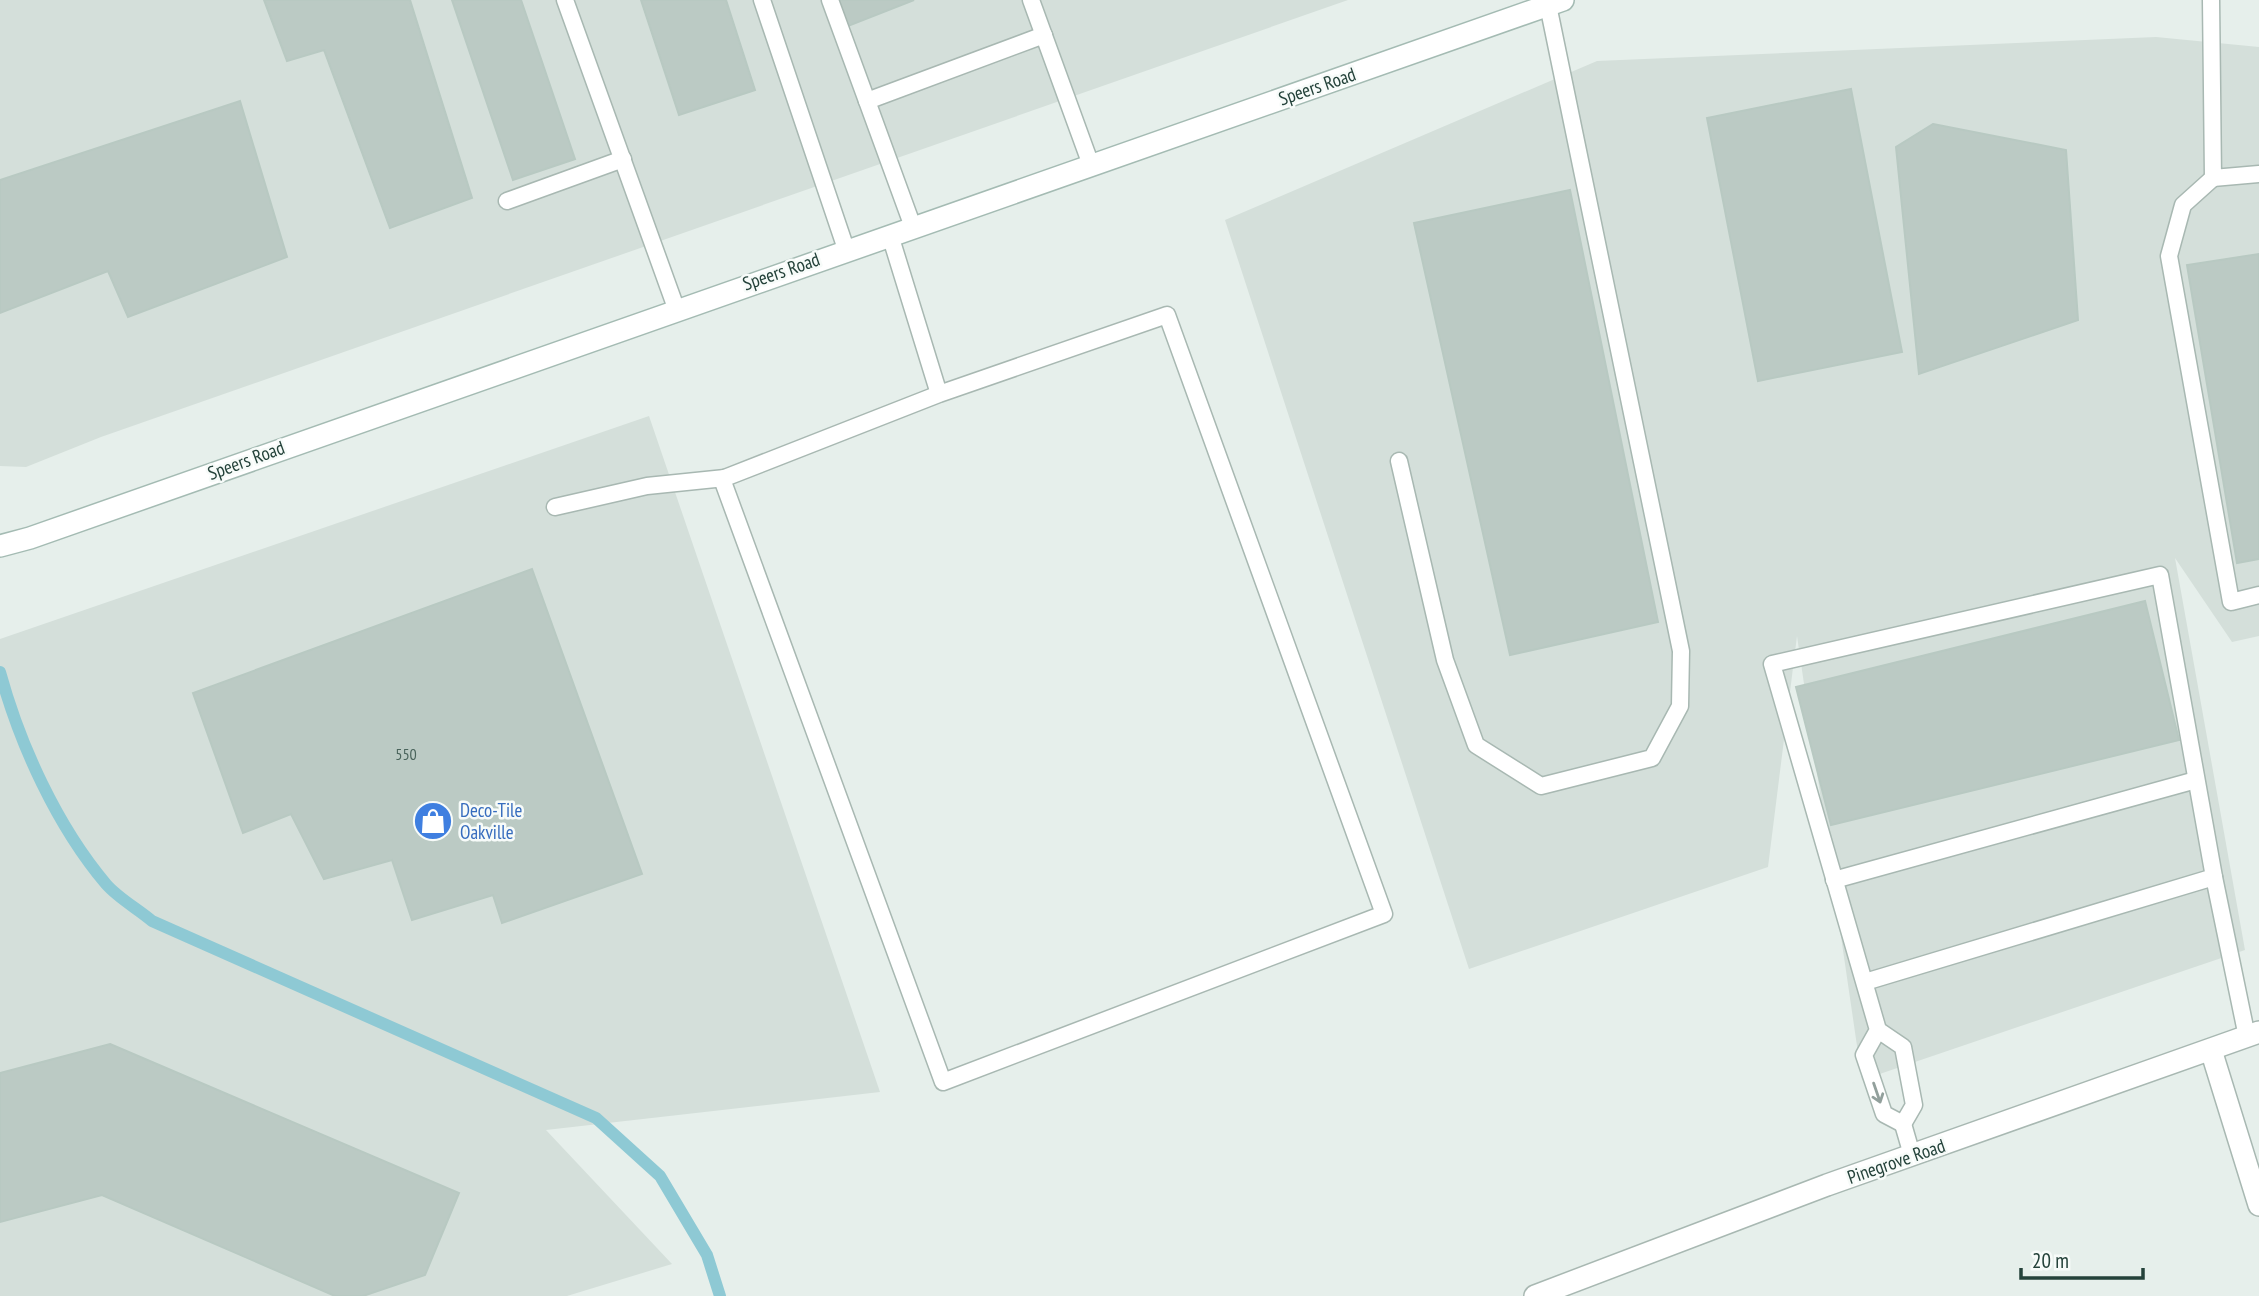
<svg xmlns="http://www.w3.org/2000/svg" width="2259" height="1296" viewBox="0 0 2259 1296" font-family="'PT Sans Narrow',sans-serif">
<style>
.built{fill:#d4dfda}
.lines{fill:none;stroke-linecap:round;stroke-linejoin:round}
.stream{stroke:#8ec9d4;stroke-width:12}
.building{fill:#bbcac4;stroke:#b8c9c2;stroke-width:2}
.service-casing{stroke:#a8b8b2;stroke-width:19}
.minor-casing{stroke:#a8b8b2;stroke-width:24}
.secondary-casing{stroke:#a4bbb3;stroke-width:24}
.service{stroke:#fff;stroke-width:16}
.minor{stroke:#fff;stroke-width:21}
.secondary{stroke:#fff;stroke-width:21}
.oneway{stroke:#92a09c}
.labels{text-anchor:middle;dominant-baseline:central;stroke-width:5;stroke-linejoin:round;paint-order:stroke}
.number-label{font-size:16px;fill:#4a645c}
.street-label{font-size:19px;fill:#24423a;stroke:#f7fbf9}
.shop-label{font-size:19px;fill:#366cbe;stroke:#f7fbf9;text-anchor:start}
</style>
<rect width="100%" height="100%" fill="#e6efeb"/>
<g class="built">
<path d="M0 0H1348L101 437 26 467 0 466Z"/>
<path d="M2156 37 2259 47V636L2232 642 2175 558 2245 950 1862 1080 1797 636 1768 867 1469 969 1225 220 1597 61Z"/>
<path d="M649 416 880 1092 546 1130 672 1264 567 1296H0V639Z"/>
</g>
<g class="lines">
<path class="stream" d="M0 672C20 745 57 826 106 884 118 898 138 909 152 921L596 1118 660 1176 707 1255 720 1296"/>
</g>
<g class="building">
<path d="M264 0H410L472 198 390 228 324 50 287 61Z"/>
<path d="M452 0H521L575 159 513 180Z"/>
<path d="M641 0H726L755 90 679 115Z"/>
<path d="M838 0H914L848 26Z"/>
<path d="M1851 89 1902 352 1758 381 1707 118Z"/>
<path d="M240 101 287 257 128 317 108 271 0 313V180Z"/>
<path d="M1933 124 2066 150 2078 320 1919 374 1896 147Z"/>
<path d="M1570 190 1658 622 1510 655 1414 223Z"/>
<path d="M2259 254V559L2237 563 2187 265Z"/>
<path d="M532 569 642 874 502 923 493 895 412 920 392 860 324 879 291 814 243 833 193 693Z"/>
<path d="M2145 601 2179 740 1831 825 1796 687Z"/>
<path d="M110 1044 459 1193 425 1275 363 1296H335L102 1195 0 1222V1073Z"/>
</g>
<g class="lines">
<g class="service-casing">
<g id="service">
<path d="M565 0 676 308"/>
<path d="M762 0 846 249"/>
<path d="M830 0 867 101"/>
<path d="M1031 0 1091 165"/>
<path d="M2211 0 2213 178 2259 174"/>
<path d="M2213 178 2183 205 2169 256 2231 602 2259 595"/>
<path d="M507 201 623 159"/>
<path d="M913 227 867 101 1044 35"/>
<path d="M890 235 939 394 1167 315 1384 914 943 1082 722 479 939 394"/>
<path d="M1399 461 1445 660 1476 745 1541 786 1652 758 1680 706 1681 651 1548 5"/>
<path d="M555 507 647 486 725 478"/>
<path d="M1834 880 2196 780"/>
<path d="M1865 982 2214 877"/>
<path d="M1878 1030 1864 1055 1884 1114 1903 1124 1914 1105 1903 1047 1878 1030 1772 664 2160 575 2214 877 2247 1037"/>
<path d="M1903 1124 1912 1155"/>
</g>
</g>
<g class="minor-casing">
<g id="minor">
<path d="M2211 1050 2259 1205"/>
<path d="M1535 1296 1827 1185 2259 1032"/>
</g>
</g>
<g class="secondary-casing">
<path id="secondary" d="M0 546 30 538C540 354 1052 178 1563 0"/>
</g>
<use href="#service" class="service"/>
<use href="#minor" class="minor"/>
<use href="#secondary" class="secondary"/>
</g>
<defs><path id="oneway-shaft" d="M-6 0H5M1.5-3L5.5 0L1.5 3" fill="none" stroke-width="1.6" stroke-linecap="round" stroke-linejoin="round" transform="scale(1.75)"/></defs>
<use class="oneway" href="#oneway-shaft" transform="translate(1877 1093) rotate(71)"/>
<defs>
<g id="shop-disc" transform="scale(2.0125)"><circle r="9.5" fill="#3f7fe0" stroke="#f7fbf9"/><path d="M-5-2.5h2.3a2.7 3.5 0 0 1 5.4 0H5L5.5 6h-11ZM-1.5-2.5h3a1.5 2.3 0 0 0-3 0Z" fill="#fff"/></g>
</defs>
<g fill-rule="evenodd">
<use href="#shop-disc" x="433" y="821"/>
</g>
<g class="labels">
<g class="number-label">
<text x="406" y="754">550</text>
</g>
<g class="street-label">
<text transform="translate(1317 86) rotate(-19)">Speers Road</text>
<text transform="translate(781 271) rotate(-19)">Speers Road</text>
<text transform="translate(246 460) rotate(-20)">Speers Road</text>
<text transform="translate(1896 1161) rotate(-19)">Pinegrove Road</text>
</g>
<g class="shop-label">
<text x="460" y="810">Deco-Tile<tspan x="460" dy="22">Oakville</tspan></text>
</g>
</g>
<path d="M2021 1268v10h122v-10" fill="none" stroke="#24423a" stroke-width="3.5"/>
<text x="2032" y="1268" font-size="21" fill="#24423a" stroke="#f7fbf9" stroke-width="5" paint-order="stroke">20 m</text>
</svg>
